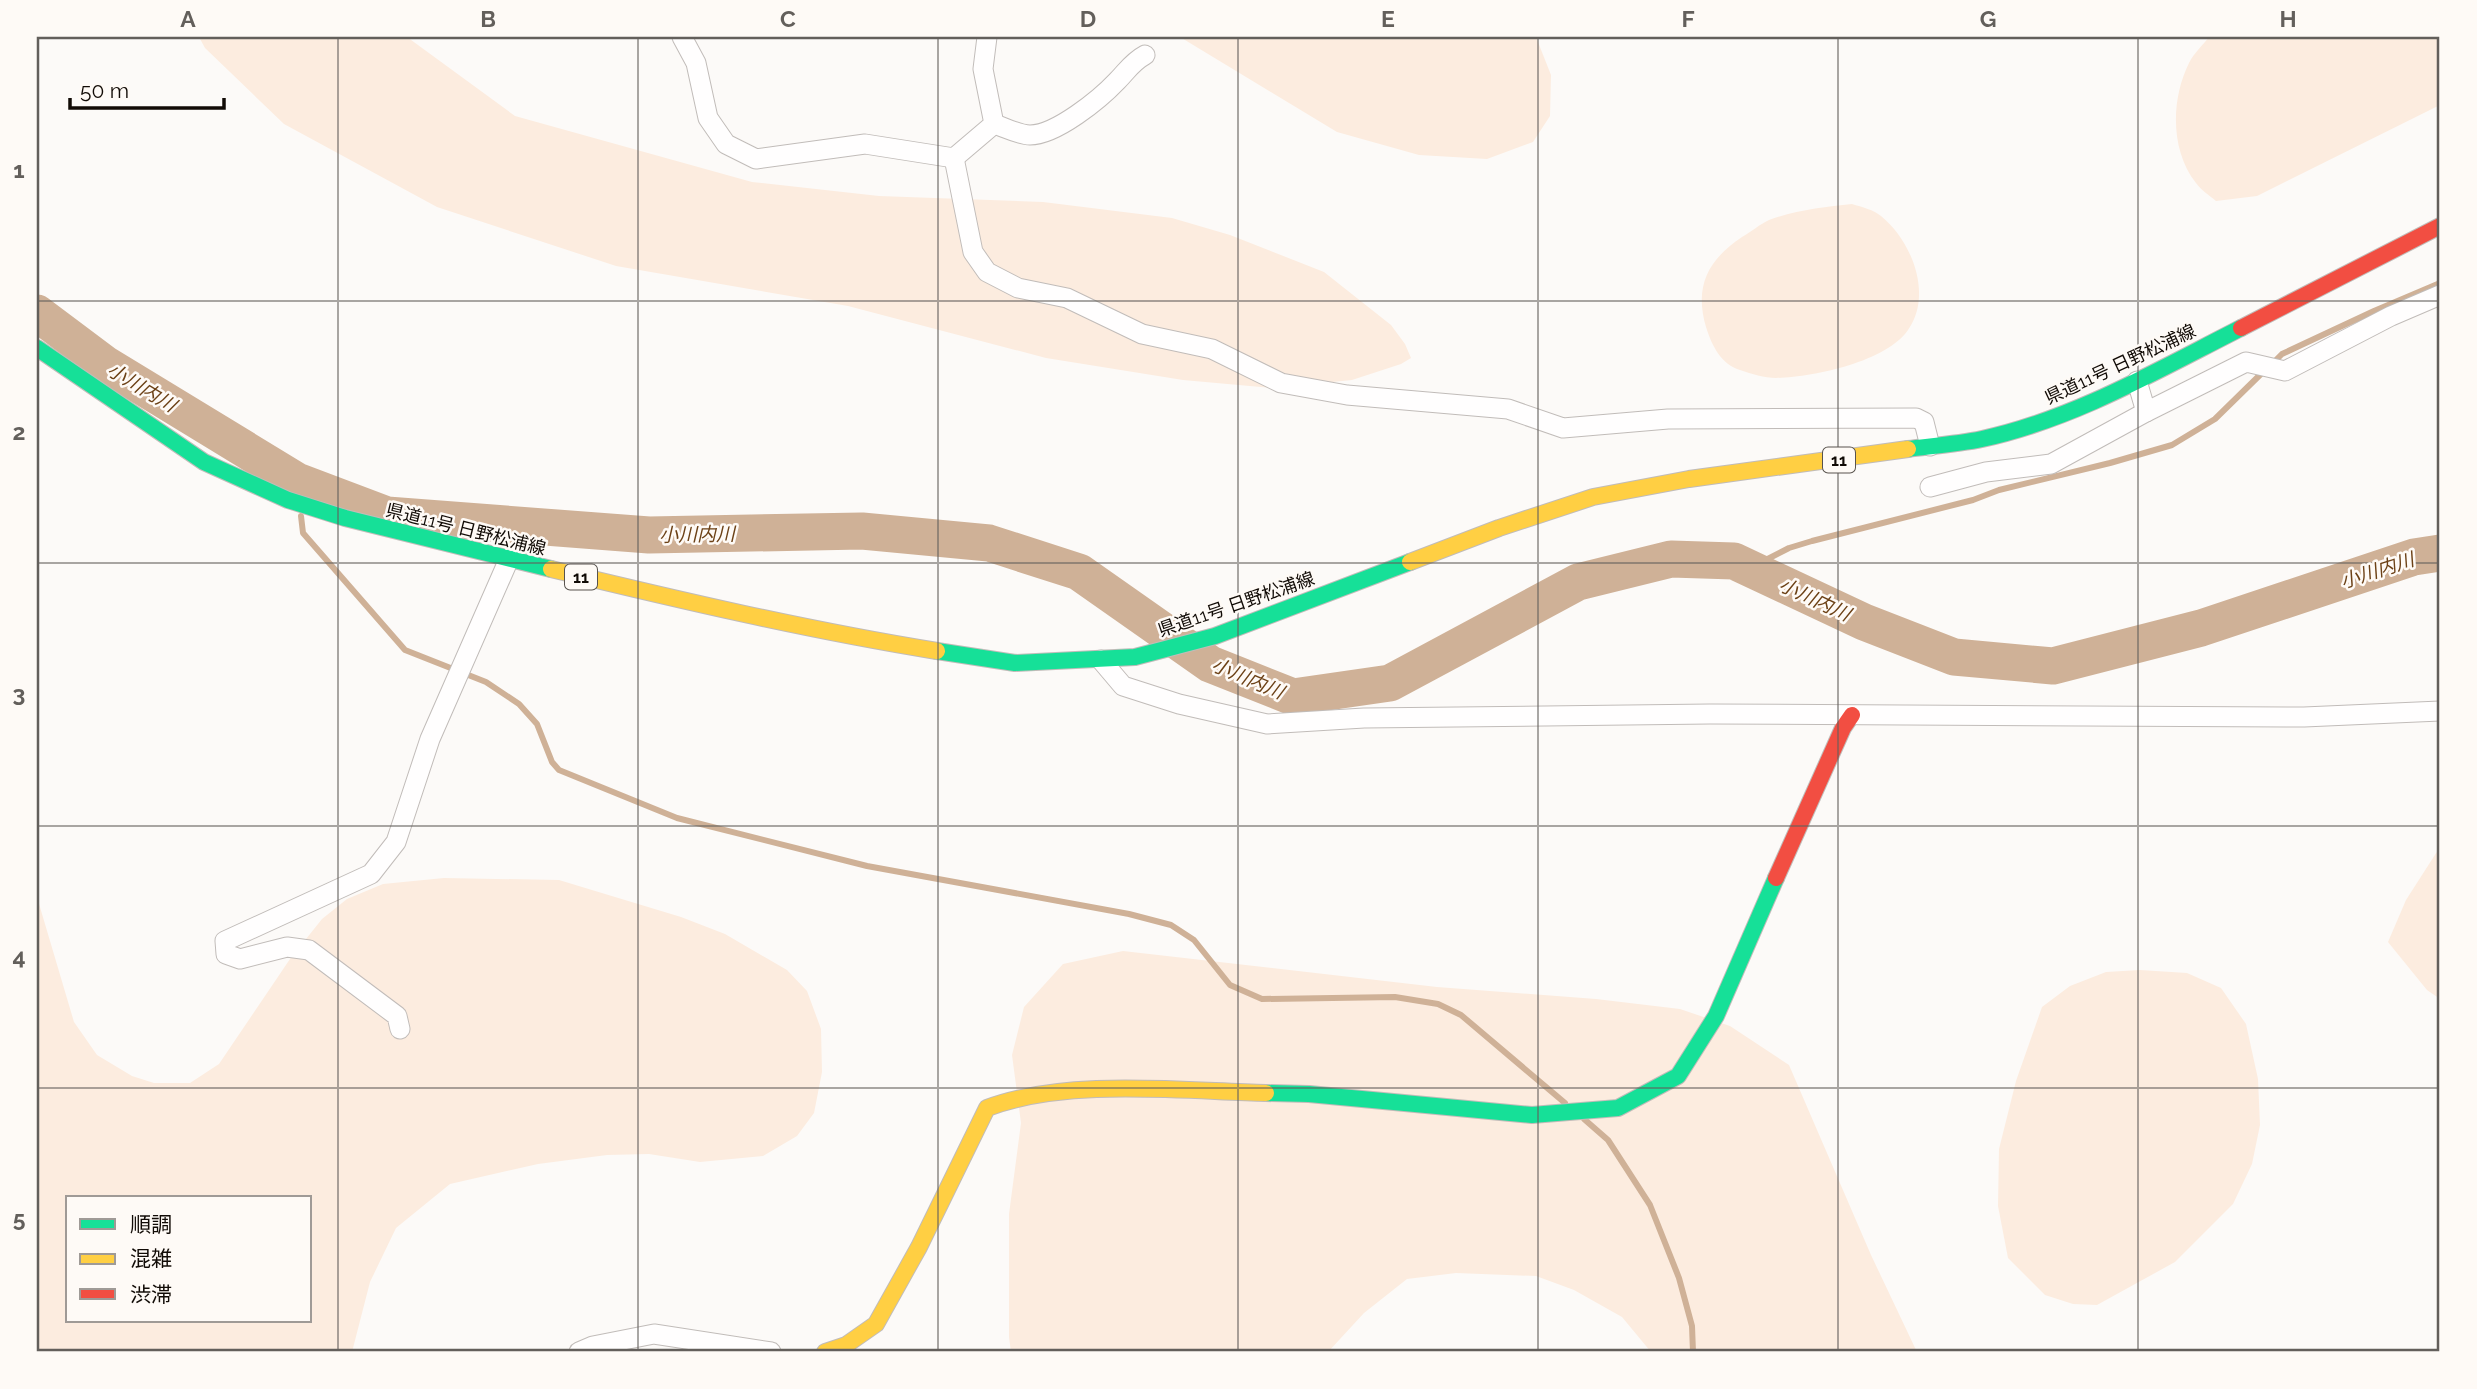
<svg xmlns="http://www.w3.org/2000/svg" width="2477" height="1389" viewBox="0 0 2477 1389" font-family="Raleway,'Noto Sans JP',sans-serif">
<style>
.green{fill:#fcecdf;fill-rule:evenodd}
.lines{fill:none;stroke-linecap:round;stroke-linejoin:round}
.stream{stroke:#cfb197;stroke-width:6}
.river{stroke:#cfb197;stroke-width:37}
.street-casing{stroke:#c1bcb9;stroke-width:21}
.fast-casing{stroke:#c1bcb9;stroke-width:18}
.slow-casing{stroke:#c1bcb9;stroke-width:18}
.jam-casing{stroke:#c1bcb9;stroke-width:18}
.street{stroke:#fffefe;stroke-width:19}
.fast{stroke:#16e098;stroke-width:16}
.slow{stroke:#ffcf43;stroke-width:16}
.jam{stroke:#f24e42;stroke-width:16}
.grid{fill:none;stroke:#635f5b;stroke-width:2;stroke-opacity:0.55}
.labels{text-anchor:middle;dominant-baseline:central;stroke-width:5;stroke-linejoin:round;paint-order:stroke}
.shield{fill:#fefaf6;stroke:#58534e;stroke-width:2}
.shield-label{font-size:16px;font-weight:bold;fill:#110b06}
.street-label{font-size:18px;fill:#110b06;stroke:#fefaf6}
.water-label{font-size:19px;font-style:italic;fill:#6c4116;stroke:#fefaf6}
.neatline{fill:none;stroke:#635f5b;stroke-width:2.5}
.grid-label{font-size:23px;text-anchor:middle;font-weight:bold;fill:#635f5b}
</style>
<rect width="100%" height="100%" fill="#fcfaf8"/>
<g class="green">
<path d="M199 37H407L515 116 752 182 879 196 1043 202 1172 218 1230 235 1324 272 1391 325 1405 344 1411 358 1401 364 1352 380 1273 388 1183 380 1046 358 848 306 616 266 437 207 284 124 205 48Z"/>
<path d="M1180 37H1536L1551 75 1550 116 1533 142 1487 159 1419 155 1337 132Z"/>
<path d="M2209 37H2440V105L2257 196 2216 201C2209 195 2201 190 2196 183 2170 150 2171 99 2189 63 2194 53 2203 45 2209 37Z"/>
<path d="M1852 204C1862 207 1874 210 1881 216 1912 241 1933 295 1908 330 1886 362 1813 377 1776 378 1764 378 1752 374 1740 370 1721 364 1712 346 1706 327 1694 286 1708 260 1742 237 1751 232 1760 224 1769 220 1796 210 1825 207 1852 204Z"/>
<path d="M2440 847V999L2427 990 2388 942 2406 900Z"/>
<path d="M444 878 559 880 681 917 725 934 787 970 807 991 821 1029 822 1072 814 1113 797 1136 763 1156 700 1162 649 1154 607 1155 538 1164 450 1184 396 1228 370 1282 352 1352H37V897L74 1022 97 1055 132 1076 154 1083H190L219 1064 290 959 322 919 347 899 383 884ZM68 1198H310V1321H68Z"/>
<path d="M1123 951 1437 987 1596 999 1680 1009 1730 1026 1789 1065 1871 1255 1917 1352H1651L1622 1317 1574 1290 1536 1276 1456 1273 1407 1279 1364 1313 1328 1352H1011L1009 1337V1214L1021 1123 1012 1055 1024 1007 1063 964Z"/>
<path d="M2140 970 2187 973 2221 988 2246 1024 2258 1079 2260 1125 2252 1164 2233 1204 2175 1262 2097 1305 2073 1304 2045 1295 2008 1258 1998 1206 1999 1149 2016 1081 2042 1007 2070 986 2106 972Z"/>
</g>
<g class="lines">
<g class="stream">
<path d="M2272 364 2282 354 2374 311 2440 283"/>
<path d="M297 481 298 494"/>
<path d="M301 516 303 533 405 650 486 682 519 704 537 724 552 762 559 770 677 818 867 866 1129 914 1171 925 1194 940 1230 985 1262 999 1395 997 1438 1004 1461 1015 1565 1103"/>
<path d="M1750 568 1789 548 1812 541 1973 500 1999 490 2110 463 2172 445 2215 419 2264 371"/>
<path d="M1584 1119 1608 1140 1650 1205 1679 1278 1692 1326 1693 1352"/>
</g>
<path class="river" d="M37 313 105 364 297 481 387 515 649 535 862 531 989 543 1079 572 1210 664 1293 697 1390 683 1578 582 1671 559 1734 561 1864 622 1954 657 2053 666 2201 628 2414 557 2440 553"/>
<g class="street-casing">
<g id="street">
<path d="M682 37 696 63 708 118 726 144 756 159 865 144 954 158 994 124 983 69 987 37"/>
<path d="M994 124C1004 127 1019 135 1030 135 1056 135 1100 99 1117 81 1127 71 1132 62 1145 55"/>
<path d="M954 158 973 252 987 272 1018 288 1067 298 1142 334 1212 349 1281 383 1347 395 1508 409 1563 428 1668 419 1916 418 1924 422 1930 446"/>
<path d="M2137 381 2146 412 2246 362 2285 371 2391 316 2440 295"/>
<path d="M1930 487 1986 472 2051 464 2146 412"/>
<path d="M1101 660 1123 686 1179 704 1267 724 1364 718 1710 714 2304 717 2440 711"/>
<path d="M400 1029 397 1016 309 950 287 947 240 959 226 954 225 941 371 874 396 842 430 739 509 559"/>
<path d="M579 1352 593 1346 654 1334 771 1352"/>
</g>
</g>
<g class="fast-casing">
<g id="fast">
<path d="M37 348 204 462 288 500 345 518 551 569"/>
<path d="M1908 449C1932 446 1958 444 1982 439 2074 419 2158 370 2241 328"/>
<path d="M937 651 1015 663 1135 657 1215 636 1410 562"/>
<path d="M1266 1093 1309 1094 1532 1115 1618 1108 1678 1076 1716 1016 1776 878"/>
</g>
</g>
<g class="slow-casing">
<g id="slow">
<path d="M1410 562 1499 528 1593 497 1689 479 1908 449"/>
<path d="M551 569C679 600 807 630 937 651"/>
<path d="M825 1352 846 1345 876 1324 919 1247 987 1108C1066 1078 1181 1091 1266 1093"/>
</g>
</g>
<g class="jam-casing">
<g id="jam">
<path d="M2241 328 2440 226"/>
<path d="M1776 878 1843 728 1852 715"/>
</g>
</g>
<use href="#street" class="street"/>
<use href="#fast" class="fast"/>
<use href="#slow" class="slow"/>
<use href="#jam" class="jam"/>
</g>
<path class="grid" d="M338 37V1352M638 37V1352M938 37V1352M1238 37V1352M1538 37V1352M1838 37V1352M2138 37V1352M37 301H2440M37 563H2440M37 826H2440M37 1088H2440"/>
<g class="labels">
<g class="shield">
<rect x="1823" y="447.5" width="32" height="25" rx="5"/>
<rect x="565" y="564.5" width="32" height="25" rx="5"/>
</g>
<g class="shield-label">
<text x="1839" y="460">11</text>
<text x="581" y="577">11</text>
</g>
<g class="street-label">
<text transform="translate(2120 364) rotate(-25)">県道11号 日野松浦線</text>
<text transform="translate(466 529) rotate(14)">県道11号 日野松浦線</text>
<text transform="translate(1236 604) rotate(-19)">県道11号 日野松浦線</text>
</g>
<g class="water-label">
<text transform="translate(142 387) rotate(31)">小川内川</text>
<text transform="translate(697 534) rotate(-1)">小川内川</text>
<text transform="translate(2377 570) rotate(-18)">小川内川</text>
<text transform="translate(1815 599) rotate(25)">小川内川</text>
<text transform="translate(1248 678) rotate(23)">小川内川</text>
</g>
</g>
<rect width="2477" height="1389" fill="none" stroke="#fefaf6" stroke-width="77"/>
<rect x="66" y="1196" width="245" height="126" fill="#fefaf6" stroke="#9f9a96" stroke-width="2"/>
<rect x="80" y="1219" width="35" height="10" fill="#16e098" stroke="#9f9a96" stroke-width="2"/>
<text x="130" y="1232" font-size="21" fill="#110b06">順調</text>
<rect x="80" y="1254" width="35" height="10" fill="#ffcf43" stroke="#9f9a96" stroke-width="2"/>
<text x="130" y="1266" font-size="21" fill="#110b06">混雑</text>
<rect x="80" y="1289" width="35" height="10" fill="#f24e42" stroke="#9f9a96" stroke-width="2"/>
<text x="130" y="1302" font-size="21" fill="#110b06">渋滞</text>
<path d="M70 98v10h154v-10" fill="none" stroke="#110b06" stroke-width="3.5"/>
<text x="80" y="98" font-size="21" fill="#110b06" stroke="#fefaf6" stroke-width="5" paint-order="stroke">50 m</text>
<rect x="38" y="38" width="2400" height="1312" class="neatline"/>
<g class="grid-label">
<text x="188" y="27">A</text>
<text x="488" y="27">B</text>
<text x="788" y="27">C</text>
<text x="1088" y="27">D</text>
<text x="1388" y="27">E</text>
<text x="1688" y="27">F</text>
<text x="1988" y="27">G</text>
<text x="2288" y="27">H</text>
<text x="19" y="178">1</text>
<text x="19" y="440">2</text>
<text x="19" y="702">3</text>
<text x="19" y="965">4</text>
<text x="19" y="1227">5</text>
</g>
</svg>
